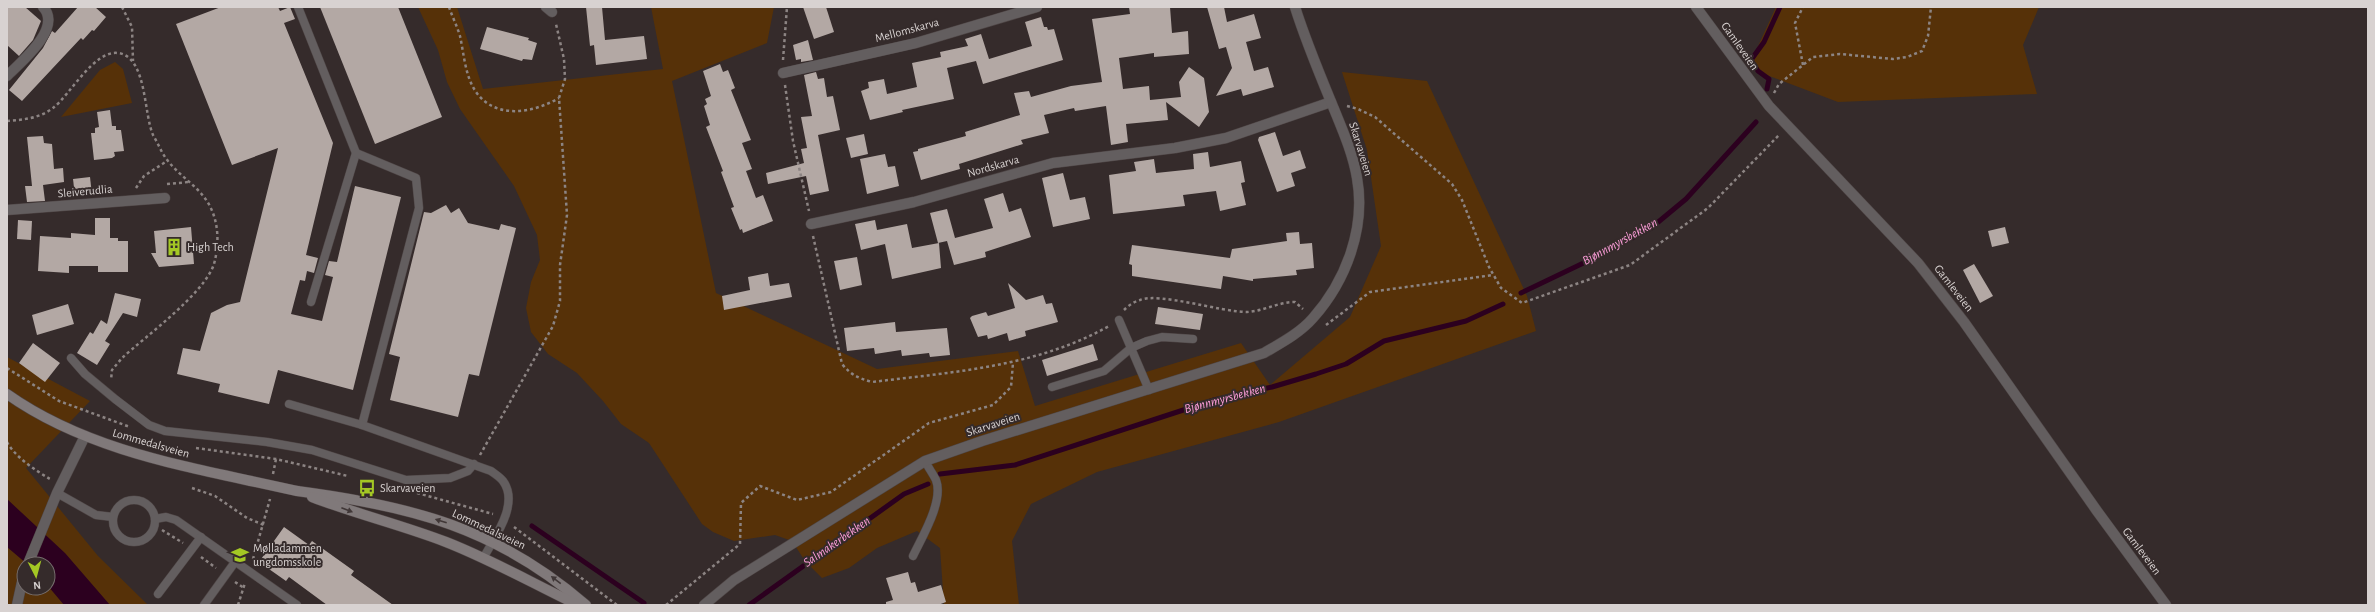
<svg xmlns="http://www.w3.org/2000/svg" width="2375" height="612" viewBox="0 0 2375 612" font-family="'Alegreya Sans',sans-serif">
<style>
.green{fill:#563108;fill-rule:evenodd}
.water{fill:#2c001f}
.lines{fill:none;stroke-linecap:round;stroke-linejoin:round}
.stream{stroke:#2c001f;stroke-width:5}
.building{fill:#b3a8a4}
.lane-casing{stroke:#4f4646;stroke-width:9}
.street-casing{stroke:#4f4646;stroke-width:11}
.secondary-casing{stroke:#4f4646;stroke-width:11}
.path{stroke:#8c8483;stroke-width:2.5;stroke-dasharray:3 3;stroke-linecap:butt}
.lane{stroke:#635e5f;stroke-width:8}
.street{stroke:#635e5f;stroke-width:10}
.secondary{stroke:#80797a;stroke-width:10}
.secondary-bridge-casing{stroke:#4f4646;stroke-width:11;stroke-linecap:butt}
.secondary-bridge{stroke:#80797a;stroke-width:10}
.oneway{fill:#403737}
.labels{text-anchor:middle;dominant-baseline:central;stroke-width:4;stroke-linejoin:round;paint-order:stroke}
.street-label{font-size:12px;fill:#d8d2d1;stroke:#352b2b}
.poi-label{font-size:12px;fill:#d8d2d1;stroke:#352b2b;text-anchor:start}
.water-label{font-size:13px;font-style:italic;fill:#fe9eda;stroke:#352b2b}
</style>
<rect width="100%" height="100%" fill="#352b2b"/>
<g class="green">
<path d="M418 7H457L483 89 663 69 651 7H774L767 43 672 81 716 293 877 369 1018 351 1035 406 1241 343 1270 385 1350 317 1381 246 1367 150 1342 72 1427 81 1527 296 1536 331 1279 422 1097 472 1031 504 1012 541 1019 605H944L940 548 917 531 877 548 849 568 822 578 805 561 792 541 775 535 734 541 713 532 702 524 649 443 621 424 603 401 577 373 548 354 531 332 526 308 531 282 540 260 537 235 514 186 460 109 447 82 438 50Z"/>
<path d="M1776 7H2039L2023 45 2037 94 1838 102 1748 68Z"/>
<path d="M115 62 123 69 132 103 61 117 100 70Z"/>
<path d="M7 357 90 401 26 468 98 556 148 605H7ZM24 564H48V588H24Z"/>
</g>
<path class="water" d="M7 499 65 553 110 605H64L48 586V564H27L7 547Z"/>
<g class="lines">
<g class="stream">
<path d="M1767 89 1769 79 1758 71 1751 60 1764 42 1780 7"/>
<path d="M1521 293 1596 257 1651 228 1686 199 1756 122"/>
<path d="M940 474 1015 465 1214 400 1272 387 1316 374 1346 364 1384 341 1466 321 1503 304"/>
<path d="M532 526 644 603"/>
<path d="M749 605 904 494 928 484"/>
</g>
</g>
<g class="building">
<path d="M7 7H25L41 21 33 40 19 56 7 45Z"/>
<path d="M78 7H95L106 17 94 31 92 30 83 40 81 38 22 101 9 90 43 48 52 31 55 33Z"/>
<path d="M221 7H278L280 11 290 7 295 19 284 23 333 143 306 255 318 258 314 273 307 271 305 281 300 280 291 314 322 321 333 277 325 275 329 261 337 262 355 186 401 197 353 390 278 370 269 404 218 392 220 384 177 374 183 348 200 351 211 313 227 305 240 302 278 148 232 165 176 24Z"/>
<path d="M320 7H398L442 117 375 144Z"/>
<path d="M586 7H602L605 40 644 36 647 59 596 65 594 45 590 46Z"/>
<path d="M803 7H826L834 32 814 39Z"/>
<path d="M1129 7H1170L1172 33 1188 31 1189 54 1154 57V53L1119 58 1123 89 1149 86 1150 100 1181 97 1179 82 1189 67 1204 78 1209 112 1199 127 1166 102 1168 120 1126 124 1128 142 1111 145 1106 106 1075 111 1074 108 1044 115 1049 133 1021 140 1023 144 959 164 960 169 921 180 913 152 918 151V149L966 136 965 132 1020 115 1014 93 1029 91 1031 97 1071 86 1102 82 1092 19 1130 14Z"/>
<path d="M1207 7H1224L1227 22 1254 14 1261 38 1246 42 1254 71 1268 67 1274 87 1243 96 1241 89 1216 96 1232 68 1226 47 1219 49Z"/>
<path d="M1041 17 1044 27H1047L1048 30 1054 29 1063 60 983 84 976 61 947 68 954 99 902 110 903 112 870 120 861 91 869 88 868 82 884 79 887 94 917 87 912 63 941 57 940 52 968 46 965 39 981 34 989 59 1032 46 1025 22Z"/>
<path d="M487 27 529 38 528 40 537 43 532 60 523 59 522 61 480 49Z"/>
<path d="M808 40 813 60 801 62V59L796 60 793 45Z"/>
<path d="M720 64 723 72 728 70 735 88 731 90 751 140 742 143 752 169 746 171 756 198 763 195 773 221 743 233 742 229 740 230 731 208 734 207 721 172 723 171 706 127 710 125 704 106 707 104 705 99 711 96 703 71Z"/>
<path d="M816 72 818 79 824 78 827 97 833 96 840 130 818 135 829 191 810 195 806 176 768 184 766 173 804 163 801 149 807 148 801 117 812 116 804 75Z"/>
<path d="M110 110 112 126H116V130H121L124 151 114 152 115 156 112 158 94 160 91 133H95V128L99 127 97 112Z"/>
<path d="M1275 132 1283 156 1300 150 1306 168 1291 173 1295 186 1277 192 1258 140 1259 137Z"/>
<path d="M864 134 868 154 851 158 846 138Z"/>
<path d="M43 136 44 143 52 144 54 169 63 168 64 182 43 185 45 201 27 202 25 186H32L27 137Z"/>
<path d="M1208 152 1210 167 1241 161 1245 182 1241 183 1246 205 1220 211 1216 191 1183 195 1185 206 1113 214 1109 175 1136 171 1134 162 1154 159 1156 173 1194 169 1193 154Z"/>
<path d="M885 154 888 167 895 166 899 186 867 194 860 159Z"/>
<path d="M1063 173 1070 200 1085 197 1090 219 1053 227 1042 178Z"/>
<path d="M90 177 92 195 75 196 73 179Z"/>
<path d="M1003 193 1009 212 1021 208 1031 237 985 252 986 257 954 265 947 241 938 243 930 213 947 209 955 238 993 228 984 199Z"/>
<path d="M446 205 451 213 459 208 468 223 499 230 501 224 516 228 479 376 469 374 458 417 390 400 400 357 389 354 424 212 431 213Z"/>
<path d="M95 218H110V238H118V241H128V272H98V266H69V273L38 271 40 236 71 238V233L95 235Z"/>
<path d="M18 220 32 221 31 240 17 239Z"/>
<path d="M875 220 877 230 907 224 912 248 939 243 941 268 892 279 885 244 861 250 855 224Z"/>
<path d="M191 227 194 264 159 267 151 253H156L154 231Z"/>
<path d="M2005 227 2009 243 1992 247 1988 231Z"/>
<path d="M1299 232 1300 244 1312 243 1314 268 1296 270 1297 275 1253 279V281L1223 276 1221 289 1132 276V265L1129 264 1132 245 1230 258 1232 249 1287 241 1286 233Z"/>
<path d="M857 257 862 285 840 290 834 261Z"/>
<path d="M1974 264 1993 296 1980 303 1963 270Z"/>
<path d="M768 273 770 286 789 283 792 297 724 310 722 296 750 290 748 277Z"/>
<path d="M1008 283 1026 300 1043 295 1046 304 1052 303 1058 322 1025 331 1026 336 1009 341 1007 333 988 339 987 335 978 337 970 318 972 316 986 312 988 316 1015 308Z"/>
<path d="M115 293 141 299 137 317 123 313 105 341 110 344 97 365 77 353 90 332 93 334 101 320 107 324Z"/>
<path d="M68 304 74 324 37 335 32 315Z"/>
<path d="M1158 307 1203 314 1200 330 1155 324Z"/>
<path d="M895 322 896 332 947 328 950 355 930 357 929 353 902 356 901 350 875 354 874 348 847 351 844 328Z"/>
<path d="M33 343 60 363 45 382 19 363Z"/>
<path d="M1093 344 1098 360 1047 376 1042 360Z"/>
<path d="M284 527 309 545 312 541 354 571 351 575 393 605H327L289 577 286 581 259 562Z"/>
<path d="M908 572 911 583 915 582 918 592 941 585 946 602 938 605H886V602L893 600 886 578Z"/>
</g>
<g class="lines">
<g class="lane-casing">
<g id="lane">
<path d="M298 7 356 153 311 302"/>
<path d="M356 153 416 178 419 208 362 425"/>
<path d="M1119 320 1149 390"/>
<path d="M71 358 85 374 115 399 149 425 165 431 267 442 312 450 406 480 450 478 468 471 474 464"/>
<path d="M1052 387 1104 371 1131 348 1147 341 1162 337 1193 339"/>
<path d="M289 404 362 425 491 471C495 474 500 477 503 481 520 504 494 538 484 557"/>
<path d="M57 493 96 515 113 517"/>
<circle cx="134" cy="521" r="21"/>
<path d="M155 519 166 517 176 520 297 605"/>
<path d="M913 556C922 537 944 501 936 480 933 474 928 467 925 461"/>
<path d="M158 594 201 537"/>
<path d="M204 605 235 562"/>
</g>
</g>
<g class="street-casing">
<g id="street">
<path d="M546 7 552 12"/>
<path d="M1696 7 1769 106 1918 263 1964 322 2097 511 2166 605"/>
<path d="M783 73 916 43 1037 7"/>
<path d="M7 76C21 62 63 28 43 7"/>
<path d="M7 210 165 198"/>
<path d="M811 224 914 202 1053 163 1175 148 1226 138 1331 102"/>
<path d="M28 564 57 493 85 436"/>
<path d="M17 605 24 573"/>
<path d="M704 605 734 580 925 461 982 441 1264 353C1281 343 1300 333 1313 318 1346 281 1366 228 1357 178 1353 154 1343 131 1334 109 1320 75 1306 42 1295 7"/>
</g>
</g>
<g class="secondary-casing">
<g id="secondary">
<path d="M7 394C79 445 167 463 251 481"/>
<path d="M297 491C412 506 497 528 586 605"/>
<path d="M312 497C356 514 402 525 446 542 492 560 534 584 578 605"/>
</g>
</g>
<g class="path">
<path d="M122 7 132 27 133 61"/>
<path d="M449 7C452 16 457 26 460 36 464 54 465 76 476 92 496 120 533 113 559 98"/>
<path d="M783 60 787 7"/>
<path d="M1803 65 1795 23 1803 7"/>
<path d="M785 85 793 141 809 211"/>
<path d="M1774 93 1779 84 1813 57 1840 54 1893 59 1907 57 1922 51 1928 36 1931 7"/>
<path d="M1347 106 1358 109 1375 117 1452 184 1462 200 1489 267 1501 288 1522 303 1630 265 1708 208 1780 134"/>
<path d="M7 121C23 120 40 118 53 108 70 95 94 50 118 53 148 57 143 116 154 137 159 145 162 154 168 161 178 174 194 184 204 197 219 216 220 242 214 264 204 294 146 336 122 358L112 370 111 380"/>
<path d="M167 184 189 182"/>
<path d="M136 188 144 176 167 161"/>
<path d="M813 236 842 364C851 375 858 378 872 382 953 372 1036 367 1109 326"/>
<path d="M1124 310C1128 306 1135 301 1140 300 1159 292 1221 312 1247 312 1264 311 1278 302 1295 302L1303 309"/>
<path d="M1326 325 1370 292 1493 275"/>
<path d="M7 368 59 401 130 427"/>
<path d="M7 442C15 457 35 470 50 479"/>
<path d="M196 448 276 459 348 476"/>
<path d="M480 455 553 326 560 301V265L567 215 559 98 565 79 564 59 556 24"/>
<path d="M273 474 276 459"/>
<path d="M192 488 215 496 247 518 264 525"/>
<path d="M417 493 493 514"/>
<path d="M514 527 617 605"/>
<path d="M162 530 183 543"/>
<path d="M201 557 216 568"/>
<path d="M253 559 270 499"/>
<path d="M235 582 244 588"/>
<path d="M238 605 245 583"/>
<path d="M666 605 740 544 741 503 760 486 797 500 831 492 929 423 993 405 1011 387 1013 363"/>
</g>
<use href="#lane" class="lane"/>
<use href="#street" class="street"/>
<use href="#secondary" class="secondary"/>
<g class="secondary-bridge-casing">
<path id="secondary-bridge" d="M251 481 297 491"/>
</g>
<use href="#secondary-bridge" class="secondary-bridge"/>
</g>
<defs><path id="oneway-solid" d="M-6-.8H1V-3.2L6.5 0L1 3.2V.8H-6Z"/></defs>
<g class="oneway">
<use href="#oneway-solid" transform="translate(347 510) rotate(21)"/>
<use href="#oneway-solid" transform="translate(441 521) rotate(-162)"/>
<use href="#oneway-solid" transform="translate(556 580) rotate(-143)"/>
</g>
<defs>
<g id="building-bare" transform="scale(1.38)"><path d="M-4-6H4V6H1V3H-1V6H-4ZM-2.5-4.3h1.7v1.8h-1.7ZM.8-4.3h1.7v1.8H.8ZM-2.5-1h1.7V.8h-1.7ZM.8-1h1.7V.8H.8Z" fill="#a4c824" stroke="#352b2b" stroke-width="2.5" paint-order="stroke"/></g>
<g id="bus-bare" transform="scale(1.38)"><path d="M-5-6H5V4H4V6H2V4H-2V6H-4V4H-5ZM-3.5-4V0h7V-4ZM-3.5 1.2v1.5H-2V1.2ZM2 1.2v1.5H3.5V1.2Z" fill="#a4c824" stroke="#352b2b" stroke-width="2.5" paint-order="stroke"/></g>
<g id="school-bare" transform="scale(1.38)"><path d="M0-5L7-2L0 1L-7-2ZM-4 1L0 2.5L4 1V4Q0 6-4 4Z" fill="#a4c824" stroke="#352b2b" stroke-width="2.5" paint-order="stroke"/></g>
</defs>
<g fill-rule="evenodd">
<use href="#building-bare" x="174" y="247"/>
<use href="#bus-bare" x="367" y="488"/>
<use href="#school-bare" x="240" y="555"/>
</g>
<g class="labels">
<g class="street-label">
<text transform="translate(907 30) rotate(-15)">Mellomskarva</text>
<text transform="translate(1740 46) rotate(55)">Gamleveien</text>
<text transform="translate(1361 149) rotate(73)">Skarvaveien</text>
<text transform="translate(993 166) rotate(-16)">Nordskarva</text>
<text transform="translate(85 191) rotate(-5)">Sleiverudlia</text>
<text transform="translate(1954 288) rotate(52)">Gamleveien</text>
<text transform="translate(993 424) rotate(-18)">Skarvaveien</text>
<text transform="translate(151 443) rotate(16)">Lommedalsveien</text>
<text transform="translate(489 529) rotate(25)">Lommedalsveien</text>
<text transform="translate(2142 551) rotate(53)">Gamleveien</text>
</g>
<g class="poi-label">
<text x="187" y="247">High Tech</text>
<text x="380" y="488">Skarvaveien</text>
<text x="253" y="548">Mølladammen<tspan x="253" dy="14">ungdomsskole</tspan></text>
</g>
<g class="water-label">
<text transform="translate(1620 242) rotate(-29)">Bjønnmyrsbekken</text>
<text transform="translate(1225 399) rotate(-15)">Bjønnmyrsbekken</text>
<text transform="translate(837 542) rotate(-35)">Salmakerbekken</text>
</g>
</g>
<rect width="2375" height="612" fill="none" stroke="#d8d2d1" stroke-width="16"/>
<g transform="translate(36 576) rotate(174)"><circle r="19" fill="#352b2b" stroke="#766e6d"/>
<path d="M0-3L7 15L0 10L-7 15Z" fill="#a4c824"/>
<text y="-6" font-size="11" font-weight="bold" text-anchor="middle" fill="#d8d2d1">N</text>
</g>
</svg>
